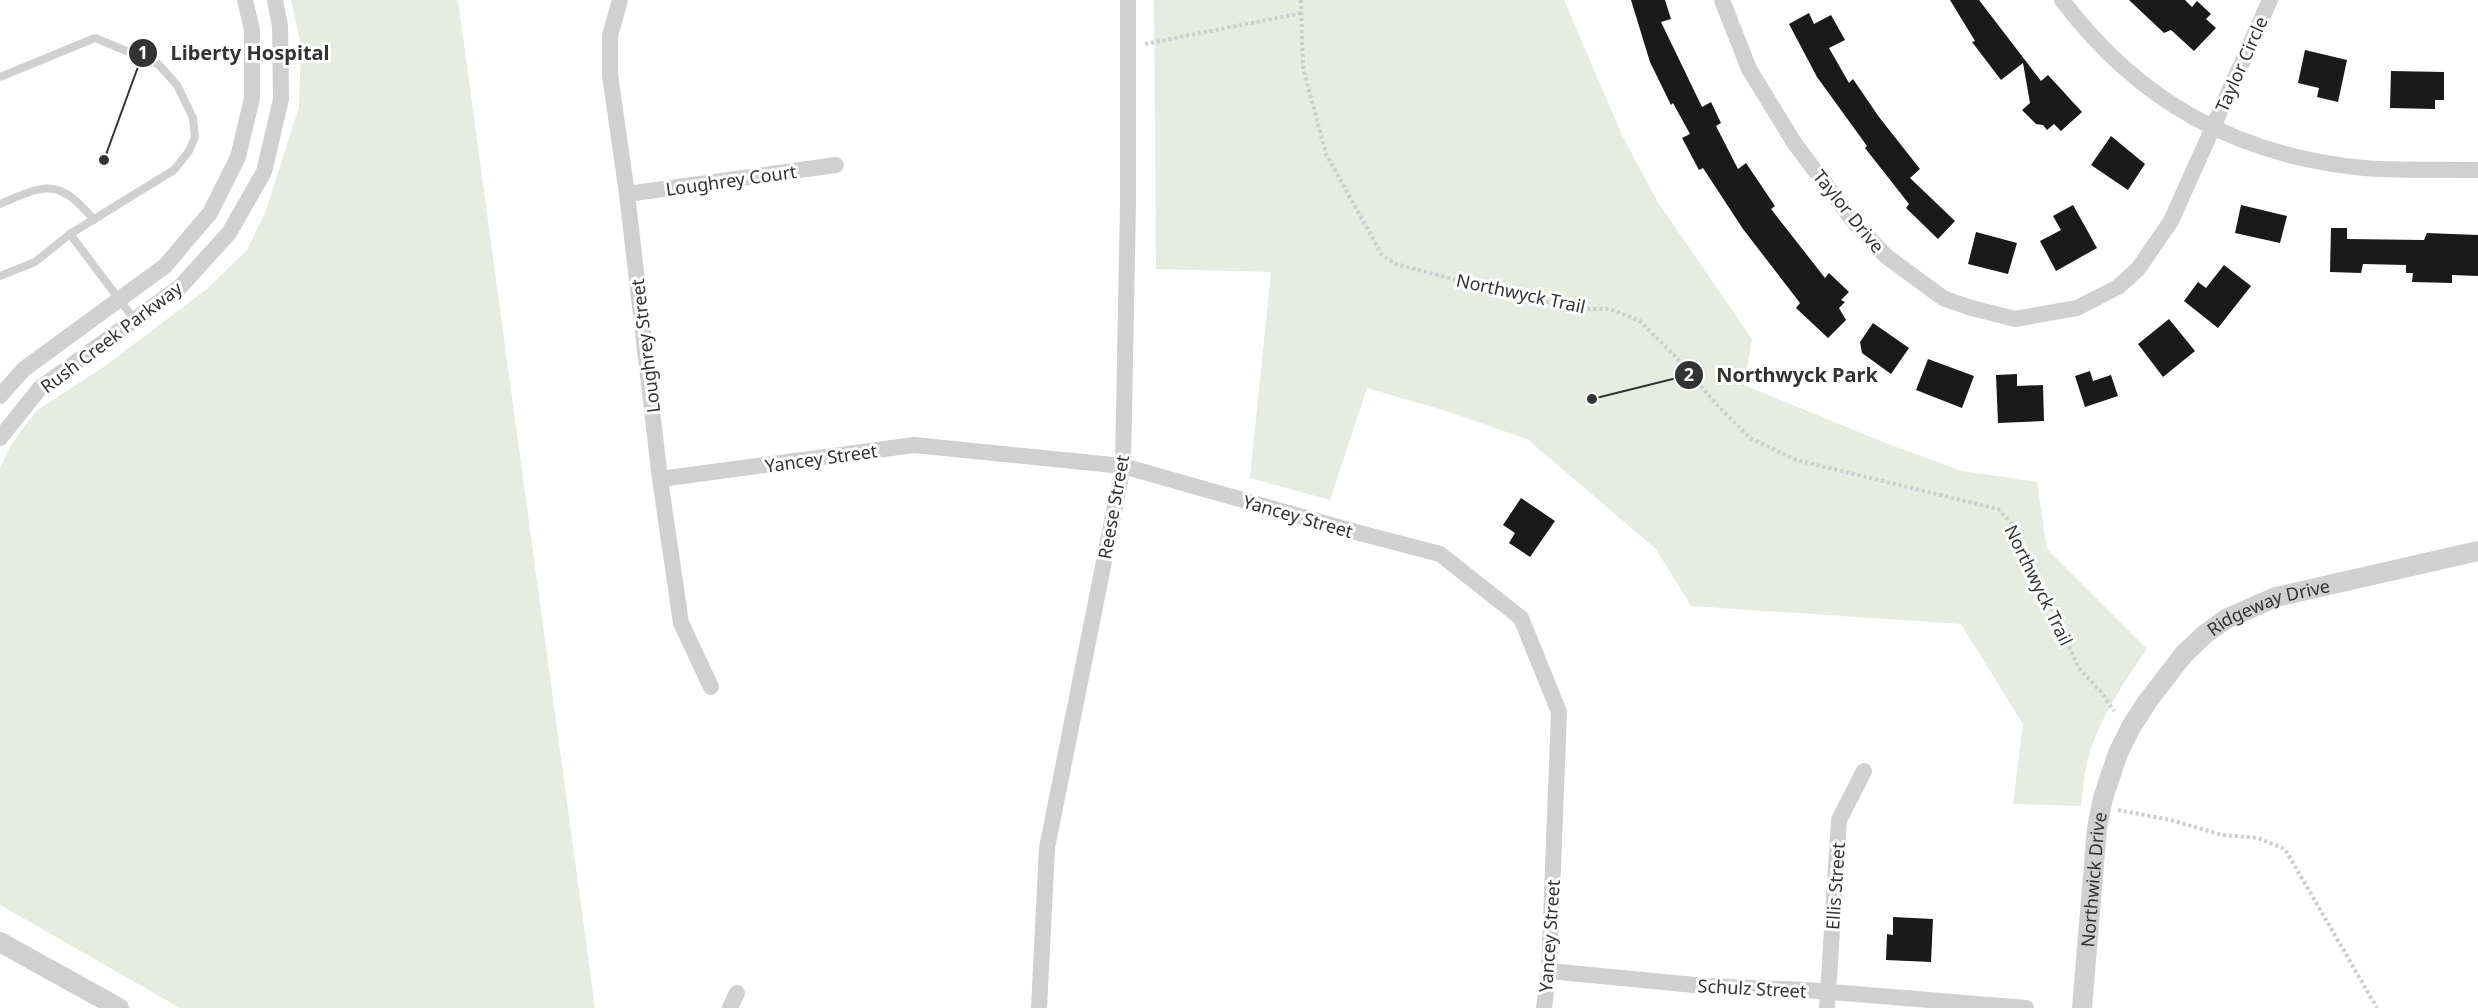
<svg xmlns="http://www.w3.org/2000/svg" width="2478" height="1008" viewBox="0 0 2478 1008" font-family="'Noto Sans',sans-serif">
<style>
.green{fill:#e6ecdf}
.building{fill:#1a1a1a}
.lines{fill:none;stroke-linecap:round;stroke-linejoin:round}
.path{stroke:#cdcdcd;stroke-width:4;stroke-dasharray:3 3;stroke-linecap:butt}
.service{stroke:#d0d0d0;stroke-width:8}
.minor{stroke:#d0d0d0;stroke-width:16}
.tertiary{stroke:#d0d0d0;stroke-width:20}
.labels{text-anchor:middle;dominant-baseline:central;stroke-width:6;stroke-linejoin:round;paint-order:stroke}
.street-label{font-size:18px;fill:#333;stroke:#fff}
.leader{fill:none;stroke:#333;stroke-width:2}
.callout-dot{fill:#333;stroke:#fff;stroke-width:2}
.mark-label{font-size:18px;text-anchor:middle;font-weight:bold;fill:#fff}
.callout-label{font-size:20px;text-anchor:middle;font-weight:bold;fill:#333;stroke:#fff;stroke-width:6;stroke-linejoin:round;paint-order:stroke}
</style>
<rect width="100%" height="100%" fill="#fff"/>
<g class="green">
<path d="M291 0H458L595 1008H180L0 905V468L11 445 36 411 105 366 207 289 247 250 265 213 299 107 301 46Z"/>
<path d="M1154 0H1564L1622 135 1657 201 1752 339 1744 385 1888 444 1962 471 2037 482 2047 549 2147 649C2124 682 2101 716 2089 755 2084 771 2083 789 2081 806L2013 804 2023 724 1961 624 1691 606 1656 549 1527 439 1446 411 1367 388 1330 500 1250 478 1271 272 1156 269Z"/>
</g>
<g class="building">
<path d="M1631 0H1665L1671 19 1661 22 1702 107 1711 102 1721 123 1716 126 1738 169 1746 163 1775 206 1771 209 1825 278 1829 273 1849 292 1841 300 1845 302 1839 308 1846 320 1828 338 1796 308 1800 303 1743 229 1703 168 1699 170 1682 138 1690 134 1673 103 1671 105 1650 62Z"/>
<path d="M1950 0H1979L2041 81 2048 75 2082 112 2061 131 2054 124 2047 130 2043 125 2036 124 2022 110 2030 103 2023 63 2001 80 1972 42 1975 41Z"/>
<path d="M2129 0H2185L2192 7 2197 1 2211 14 2206 19 2216 28 2194 51 2171 30 2164 33Z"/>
<path d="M1809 13 1814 24 1831 15 1845 40 1829 48 1849 83 1853 79 1879 117 1920 169 1910 178 1955 221 1938 239 1906 208 1909 204 1865 148 1867 146 1817 77 1789 24Z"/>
<path d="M2305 50 2347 60 2338 102 2317 97 2319 88 2298 83Z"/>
<path d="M2391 71 2444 72V100H2435V109L2390 108Z"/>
<path d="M2111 136 2145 164 2128 190 2091 165Z"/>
<path d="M2073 205 2097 248 2056 271 2040 241 2061 230 2053 216Z"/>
<path d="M2241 205 2287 216 2280 243 2235 233Z"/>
<path d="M2331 228H2347V239L2424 240 2427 233 2478 235V276L2452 275V283L2412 282 2413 273H2406V265L2363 264 2361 273 2330 272Z"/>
<path d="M1976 232 2017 243 2008 274 1968 264Z"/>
<path d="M2224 265 2251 286 2218 328 2184 301 2198 282 2206 288Z"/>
<path d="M2169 319 2195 351 2163 377 2138 344Z"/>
<path d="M1873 323 1909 348 1891 374 1862 353 1860 342Z"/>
<path d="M1928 359 1974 376 1962 408 1916 390Z"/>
<path d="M2090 371 2093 381 2111 375 2118 396 2085 407 2075 376Z"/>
<path d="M2017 374V386L2043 385 2044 421 1998 423 1996 375Z"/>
<path d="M1521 498 1555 521 1530 557 1509 543 1515 533 1503 525Z"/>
<path d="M1893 917 1933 919 1931 962 1886 960 1887 934 1893 935Z"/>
</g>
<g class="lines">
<g class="path">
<path d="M1301 0 1303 68 1326 154 1382 255 1396 264 1524 298 1587 309H1610L1640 321 1674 355 1718 406 1750 438 1796 460 1998 509 2013 525 2079 668 2101 692 2114 711"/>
<path d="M1145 44 1302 13"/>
<path d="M2118 810 2171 820 2222 835 2258 838 2285 849 2377 1008"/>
</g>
<g class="service">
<path d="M0 77 95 38 158 64 177 85 193 118 195 137 189 151 174 170 70 234 35 262 0 276"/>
<path d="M0 204C46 184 59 178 94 220"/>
<path d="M70 234 134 319"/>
</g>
<g class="minor">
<path d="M620 0 610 36V75L627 194 660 479 681 623 711 687"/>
<path d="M1722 0 1749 69 1795 144 1854 222 1886 256 1943 298 1968 307 2015 319 2077 308 2118 287 2138 269 2171 221 2270 0"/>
<path d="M2062 0C2138 101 2237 156 2364 168 2401 171 2440 169 2478 170"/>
<path d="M627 194 836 165"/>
<path d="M0 396 24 369 165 266 210 213 238 157 252 98V30L245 0"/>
<path d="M0 438 40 388 180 287 229 233 264 172 281 99 280 26 275 0"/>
<path d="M660 479 914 445 1123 466 1352 531 1440 554 1521 618 1559 712 1549 971 1544 1008"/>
<path d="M1549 971 1705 986 1807 990 2026 1008"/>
<path d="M730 1008 737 993"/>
<path d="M1039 1008 1047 848 1123 466 1128 203V0"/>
<path d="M1827 1008 1839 820 1864 771"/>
</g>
<g class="tertiary">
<path d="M0 942 119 1008"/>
<path id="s1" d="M2082 1008 2097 828 2103 798 2118 753 2131 727 2147 702 2184 654 2204 635 2226 619 2276 597 2478 551"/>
</g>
</g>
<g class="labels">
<g class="street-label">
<text transform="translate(2241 64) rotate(-66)">Taylor Circle</text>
<text transform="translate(731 180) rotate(-8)">Loughrey Court</text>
<text transform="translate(1849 211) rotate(51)">Taylor Drive</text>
<text transform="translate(1521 293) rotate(12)">Northwyck Trail</text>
<text transform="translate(111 337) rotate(-37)">Rush Creek Parkway</text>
<text transform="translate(645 346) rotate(-97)">Loughrey Street</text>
<text transform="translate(821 458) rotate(-8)">Yancey Street</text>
<text transform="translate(1113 507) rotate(-80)">Reese Street</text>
<text transform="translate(1298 516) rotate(16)">Yancey Street</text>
<text transform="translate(2039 585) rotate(64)">Northwyck Trail</text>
<text stroke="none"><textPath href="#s1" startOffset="477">Ridgeway Drive</textPath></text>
<text stroke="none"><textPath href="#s1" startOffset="129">Northwick Drive</textPath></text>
<text transform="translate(1835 886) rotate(-86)">Ellis Street</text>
<text transform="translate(1549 936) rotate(-86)">Yancey Street</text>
<text transform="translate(1752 988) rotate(3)">Schulz Street</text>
</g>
</g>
<path class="leader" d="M104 160L143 53M1592 399L1689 375"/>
<g class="callout-dot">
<circle cx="104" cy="160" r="6"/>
<circle cx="1592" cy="399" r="6"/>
<circle cx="143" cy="53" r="15"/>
<circle cx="1689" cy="375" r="15"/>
</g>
<g class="mark-label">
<text x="143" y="59">1</text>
<text x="1689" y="381">2</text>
</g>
<g class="callout-label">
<text x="250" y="60">Liberty Hospital</text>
<text x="1797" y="382">Northwyck Park</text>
</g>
</svg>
